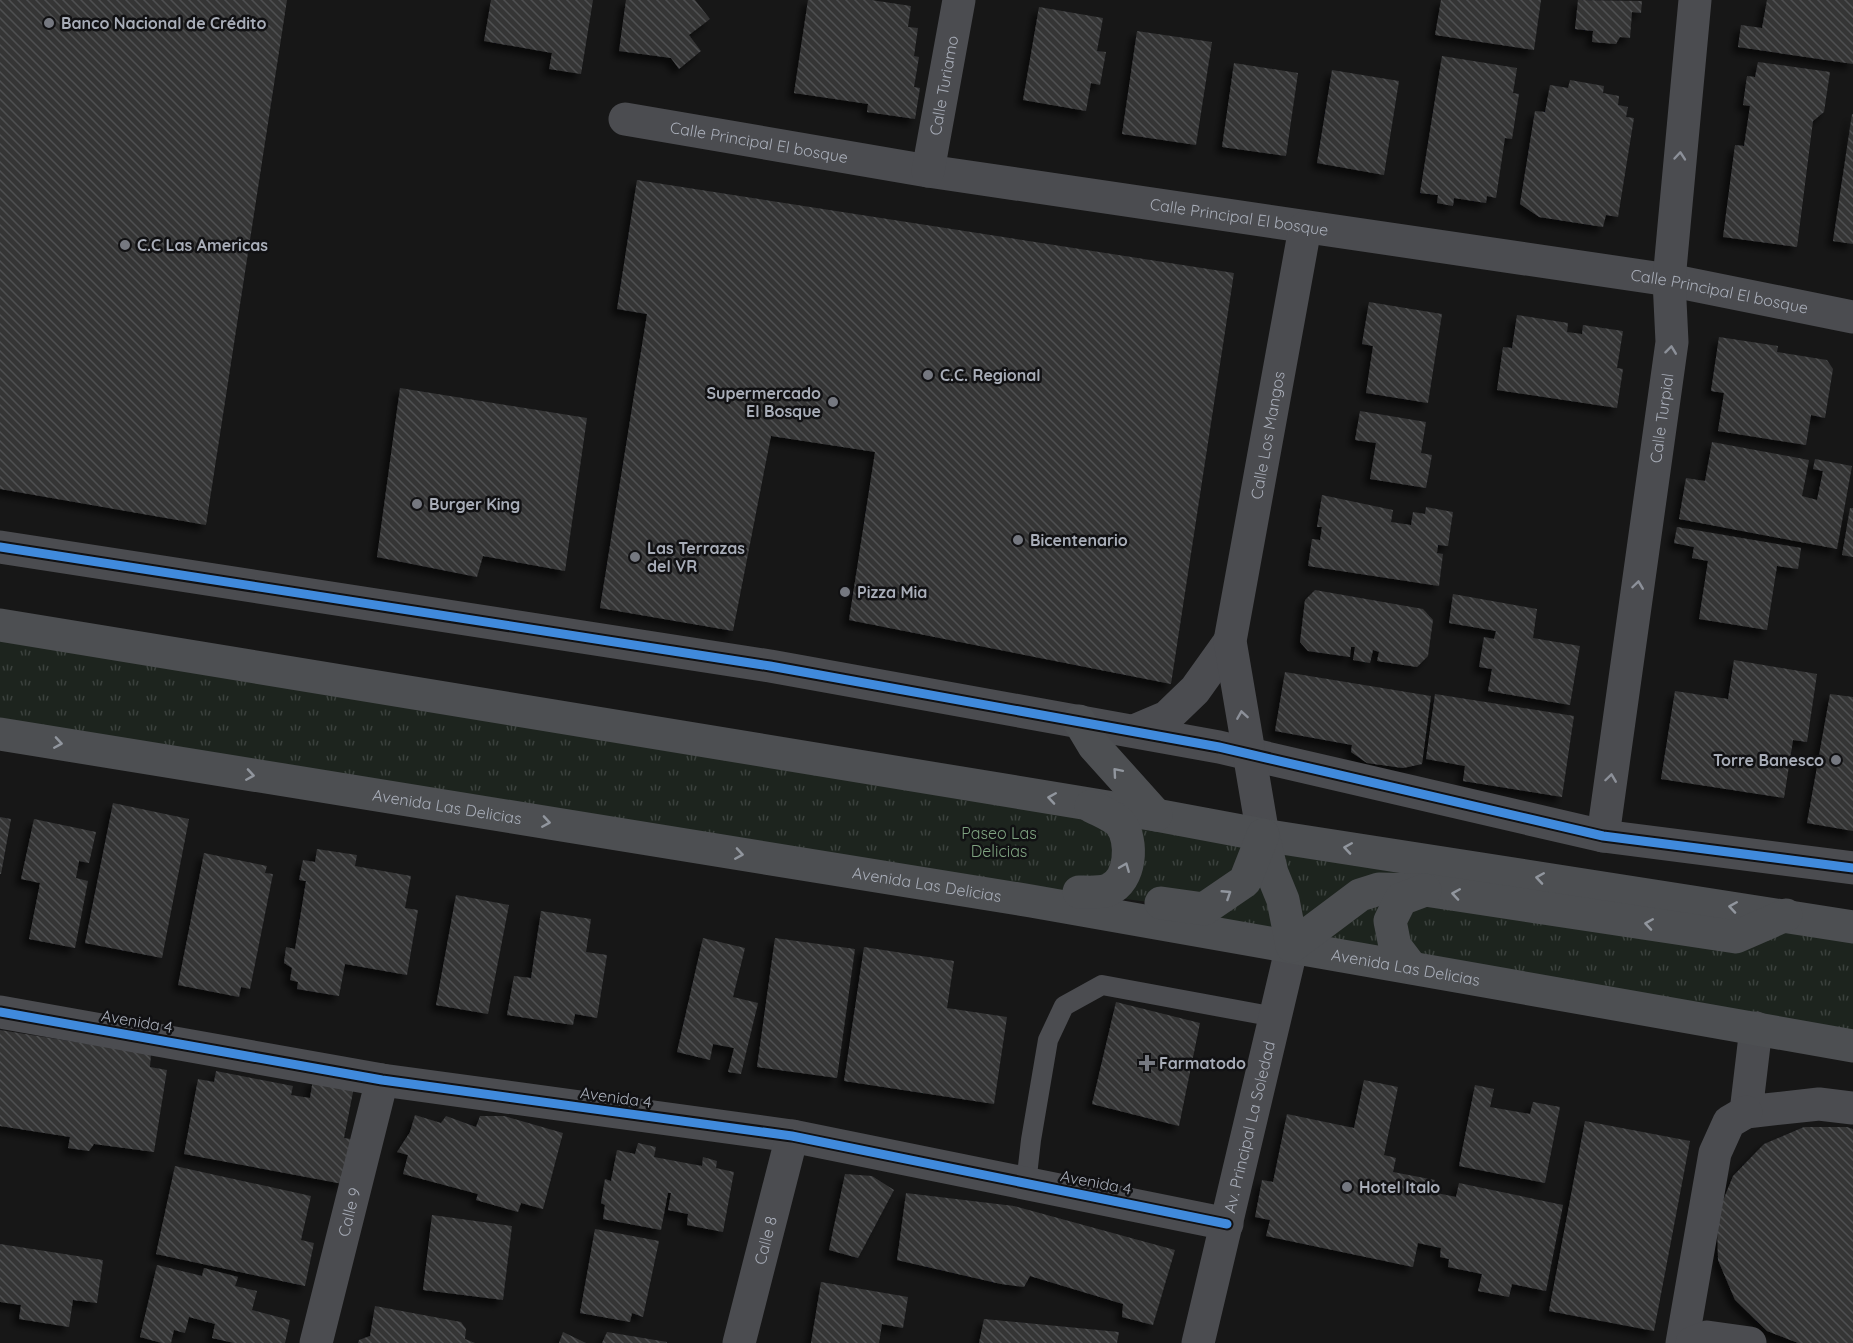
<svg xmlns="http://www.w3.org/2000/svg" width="1853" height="1343" viewBox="0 0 1853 1343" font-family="Quicksand,sans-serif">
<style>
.park{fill:url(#park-tufts)}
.building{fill:url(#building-back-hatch);filter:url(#shadow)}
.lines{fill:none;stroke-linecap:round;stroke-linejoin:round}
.lane{stroke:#4b4c50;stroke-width:20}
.street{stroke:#4b4c50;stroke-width:33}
.primary{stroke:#4d4f52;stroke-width:33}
.cycleway-casing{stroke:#111113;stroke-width:13}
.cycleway{stroke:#408adc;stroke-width:9}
.oneway{stroke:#8c9099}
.oneway2{stroke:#91969e}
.poi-dot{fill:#757880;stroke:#111113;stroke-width:2}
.labels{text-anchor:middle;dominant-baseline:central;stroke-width:5;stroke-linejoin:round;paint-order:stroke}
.poi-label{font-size:16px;font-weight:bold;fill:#a8adb8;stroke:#111113;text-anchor:start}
.street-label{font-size:16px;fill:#a8adb8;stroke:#111113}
.park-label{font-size:16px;fill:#7fa381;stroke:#111113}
</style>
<defs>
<pattern id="park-tufts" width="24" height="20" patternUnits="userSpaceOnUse" patternTransform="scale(1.5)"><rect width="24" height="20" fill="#1d241e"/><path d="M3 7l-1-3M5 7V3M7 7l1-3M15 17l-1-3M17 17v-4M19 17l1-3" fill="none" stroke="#3b413d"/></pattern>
<pattern id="building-back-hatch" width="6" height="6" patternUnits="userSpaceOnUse" patternTransform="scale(1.5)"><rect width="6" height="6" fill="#353536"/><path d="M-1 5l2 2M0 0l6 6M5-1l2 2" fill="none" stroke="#4f5051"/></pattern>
<filter id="shadow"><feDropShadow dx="-5.5" dy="5.5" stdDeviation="3" flood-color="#0009"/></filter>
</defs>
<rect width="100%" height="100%" fill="#171717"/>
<path class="park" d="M0 630 1853 927V1045L1199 930 1203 909 1048 889 0 730Z"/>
<g class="building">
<path d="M0 0H287L206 525 0 489Z"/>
<path d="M491 0H593L581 74 549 69 552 53 484 41Z"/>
<path d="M626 0H695L710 19 689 35 701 51 679 69 671 58 619 51Z"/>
<path d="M808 0H871L911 6 908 27 918 28 914 56 919 57 914 87 920 88 915 119 867 112 868 104 794 93Z"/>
<path d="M1441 0H1541L1534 50 1435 35Z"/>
<path d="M1578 0 1642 1 1641 13 1632 12 1630 38 1620 37 1616 44 1592 42 1593 31 1575 29Z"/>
<path d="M1767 0H1853V64L1738 47 1741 25 1762 28Z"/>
<path d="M1039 7 1103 18 1097 51 1106 52 1100 85 1091 83 1086 111 1023 100Z"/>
<path d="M1137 31 1212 42 1196 145 1122 134Z"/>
<path d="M1442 56 1517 68 1513 93 1519 94 1512 139 1505 138 1496 198 1487 196 1486 203 1454 198 1453 206 1437 203 1438 195 1420 193Z"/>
<path d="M1758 62 1830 72 1824 112 1813 121 1797 247 1723 237 1735 145 1744 146 1750 106 1743 105 1747 76 1755 77Z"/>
<path d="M1234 63 1298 73 1286 156 1222 147Z"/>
<path d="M1332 70 1399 81 1384 175 1317 163Z"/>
<path d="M1570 80 1604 86 1603 93 1619 96 1618 105 1628 107 1626 117 1634 118 1618 217 1606 215 1603 227 1539 217 1520 204 1535 111 1545 112 1550 85 1568 88Z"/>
<path d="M1852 114H1853V244L1833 241Z"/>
<path d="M637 180 1234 273 1171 684 849 620 875 452 771 436 733 631 600 608 647 314 617 309Z"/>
<path d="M1369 302 1442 314 1428 403 1366 393 1373 346 1362 344Z"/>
<path d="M1517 315 1568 323 1567 332 1582 334 1583 325 1623 331 1617 368 1623 369 1617 408 1497 390 1503 347 1512 348Z"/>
<path d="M1719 337 1778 346 1777 352 1827 360 1833 369 1825 418 1811 415 1806 445 1718 431 1724 393 1711 391Z"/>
<path d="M400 388 587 418 565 571 483 556 477 577 377 557Z"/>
<path d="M1360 411 1426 422 1421 453 1432 455 1426 488 1370 479 1376 443 1355 440Z"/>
<path d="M1712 442 1809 460 1802 496 1817 500 1823 471 1813 469 1815 459 1852 466 1837 549 1679 519 1686 478 1705 481Z"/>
<path d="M1322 495 1393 510 1391 522 1411 525 1413 512 1425 514 1426 507 1453 512 1448 546 1438 545 1437 553 1443 554 1439 586 1308 566 1312 539 1320 540 1322 527H1317Z"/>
<path d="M1850 508H1853V557L1842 555Z"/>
<path d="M1677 527 1801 548 1798 569 1777 566 1767 630 1699 619 1708 561 1692 558 1694 547 1674 543Z"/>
<path d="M1315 590 1423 609 1433 620 1428 656 1417 667 1377 661 1379 652 1373 650 1370 663 1353 660 1355 647H1351L1350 657 1308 651 1300 642 1305 600Z"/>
<path d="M1453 594 1537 609 1533 638 1580 646 1570 705 1488 691 1492 669 1479 667 1484 637 1494 639 1496 631 1449 623Z"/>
<path d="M1734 660 1817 674 1807 742 1793 740 1784 798 1661 779 1675 691 1728 699Z"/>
<path d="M1285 672 1431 696 1422 764 1403 768 1367 763 1351 752 1352 745 1275 731Z"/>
<path d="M1435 694 1574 716 1562 797 1463 781 1465 766 1426 759Z"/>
<path d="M1830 694 1853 697V831L1807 823Z"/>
<path d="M113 803 189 819 162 958 85 943Z"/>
<path d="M0 817 11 819 1 874H0Z"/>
<path d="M34 819 96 832 89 863 79 861 76 878 88 881 75 948 29 939 40 883 21 879Z"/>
<path d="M317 849 357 855 355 866 411 876 405 908 418 910 407 975 345 964 339 996 297 989 298 982 290 980 292 968 284 963 286 947 295 949 306 881 299 880 303 860 315 862Z"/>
<path d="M204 853 267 866 265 873 273 874 250 989 241 987 239 997 178 985Z"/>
<path d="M456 895 509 905 488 1014 436 1005Z"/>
<path d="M541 911 591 919 586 952 607 955 597 1018 575 1014 573 1025 507 1015 514 976 531 978Z"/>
<path d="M703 938 745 948 733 997 758 1003 741 1074 728 1072 734 1048 713 1044 710 1060 677 1052Z"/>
<path d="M775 938 855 949 837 1078 757 1067Z"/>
<path d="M864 947 954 961 947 1008 1007 1017 994 1104 844 1081Z"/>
<path d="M1116 1002 1200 1023 1179 1126 1092 1104Z"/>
<path d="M0 1030 151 1054 150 1067 167 1070 154 1152 94 1144 89 1151 68 1148 70 1137 0 1126Z"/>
<path d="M216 1071 293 1086 291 1095 310 1098 313 1079 354 1087 344 1138 351 1139 343 1184 184 1154 198 1079 214 1082Z"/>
<path d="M1364 1080 1398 1087 1384 1155 1396 1158 1393 1172 1435 1180 1432 1192 1456 1197 1459 1183 1563 1205 1546 1291 1512 1284 1509 1297 1478 1291 1482 1274 1448 1267 1449 1259 1440 1257 1441 1248 1418 1243 1413 1267 1266 1236 1270 1220 1255 1217 1262 1180 1273 1182 1287 1114 1354 1128Z"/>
<path d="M1475 1085 1494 1089 1490 1107 1530 1114 1533 1102 1560 1107 1545 1183 1459 1166Z"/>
<path d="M415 1115 441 1123 446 1116 476 1127 480 1116H504L563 1133 543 1209 521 1203 518 1212 476 1200 478 1194 403 1174 408 1155 397 1152 410 1132Z"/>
<path d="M1585 1121 1690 1141 1654 1331 1549 1311Z"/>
<path d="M1804 1127H1847L1853 1129V1343H1798L1767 1331 1735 1300 1718 1260 1717 1216 1733 1176 1764 1144Z"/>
<path d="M638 1143 656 1147 654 1157 702 1166 703 1157 717 1161 716 1168 734 1172 723 1232 687 1225 688 1214 668 1210 671 1193H668L661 1230 603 1219 605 1205 601 1203 605 1179 611 1181 617 1150 635 1154Z"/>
<path d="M175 1166 311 1196 301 1240 314 1243 305 1286 156 1254Z"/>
<path d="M845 1174 872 1176 894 1190 858 1258 829 1250Z"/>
<path d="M906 1193 1014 1206 1175 1250 1153 1325 1122 1317 1123 1304 1030 1276 1024 1287 1001 1284 897 1260Z"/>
<path d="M432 1215 512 1226 503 1300 423 1290Z"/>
<path d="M595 1229 659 1241 643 1317 632 1313 630 1322 580 1313Z"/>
<path d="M0 1244 103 1260 97 1303 73 1300 69 1327 19 1319 21 1305 0 1302Z"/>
<path d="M157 1265 202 1276 204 1268 238 1277 235 1286 257 1291 252 1310 290 1320 285 1343H234L212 1338 215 1324 189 1317 185 1333 174 1330 171 1343H162L140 1337Z"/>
<path d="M821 1282 908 1297 903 1328 882 1324 879 1343H811Z"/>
<path d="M375 1306 461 1322 466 1329 465 1339 475 1343H358L359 1340 370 1336Z"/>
<path d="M984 1319 1119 1332 1117 1343H979Z"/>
<path d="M563 1332 586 1343H559Z"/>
<path d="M607 1332 667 1342V1343H602Z"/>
</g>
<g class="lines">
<path class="lane" d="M1026 1184 1031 1140 1048 1040 1064 1006 1102 985 1275 1017"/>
<g class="street">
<path id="s1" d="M625 119 928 171 1669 280 1853 317"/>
<path id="s2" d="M928 171 959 0"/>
<path d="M0 547 770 666 1219 747 1603 836 1853 868"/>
<path d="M1134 731 1167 717 1195 690 1230 641"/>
<path id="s3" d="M1263 835 1230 641 1305 228"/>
<path id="s4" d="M1603 836 1672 342 1669 280 1695 0"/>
<path d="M0 1012 382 1080 792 1136 1227 1224"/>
<path d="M1756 1028 1746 1112 1819 1104 1853 1108"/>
<path id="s5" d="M316 1343 382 1080"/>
<path id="s6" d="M739 1343 792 1136"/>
<path id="s7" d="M1198 1343 1292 946"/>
<path d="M1682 1343 1715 1153 1729 1122 1746 1112"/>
<path d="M1692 1343 1707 1337 1750 1343"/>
</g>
<g class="primary">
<path d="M0 625 1156 815 1263 835 1853 927"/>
<path d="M1079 721 1094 746 1156 815"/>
<path id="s8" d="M0 734 1031 901 1853 1046"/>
<path d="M1263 835 1272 873 1283 900 1292 946 1360 895 1379 889 1425 890 1736 937 1786 915"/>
<path d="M1079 892C1087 892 1100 893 1108 890 1131 881 1134 841 1120 823 1113 816 1100 811 1091 806"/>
<path d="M1161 903 1204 909 1245 881 1263 835"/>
<path d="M1411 967 1395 946 1390 921 1401 899 1425 890"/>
</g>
<g class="cycleway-casing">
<g id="cycleway">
<path d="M0 547 770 666 1219 747 1603 836 1853 868"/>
<path d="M0 1012 382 1080 792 1136 1227 1224"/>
</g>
</g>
<use href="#cycleway" class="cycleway"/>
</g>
<defs><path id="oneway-chevron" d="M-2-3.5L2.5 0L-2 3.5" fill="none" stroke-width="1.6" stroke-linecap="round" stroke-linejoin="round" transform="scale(1.5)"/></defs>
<g class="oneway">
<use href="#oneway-chevron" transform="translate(1680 156) rotate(-85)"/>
<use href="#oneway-chevron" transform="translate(1671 350) rotate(-83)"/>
<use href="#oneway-chevron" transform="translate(1638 585) rotate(-82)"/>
<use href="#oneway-chevron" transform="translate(1242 715) rotate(-99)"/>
<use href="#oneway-chevron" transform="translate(1611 778) rotate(-82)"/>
</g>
<g class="oneway2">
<use href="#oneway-chevron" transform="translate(58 743) rotate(9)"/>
<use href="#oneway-chevron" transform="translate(1117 772) rotate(-131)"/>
<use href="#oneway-chevron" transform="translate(250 775) rotate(9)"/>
<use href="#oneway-chevron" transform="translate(1052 798) rotate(-171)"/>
<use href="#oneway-chevron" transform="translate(546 822) rotate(9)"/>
<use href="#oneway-chevron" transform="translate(1348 848) rotate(-171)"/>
<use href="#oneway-chevron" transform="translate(739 854) rotate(9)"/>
<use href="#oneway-chevron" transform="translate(1125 867) rotate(-68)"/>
<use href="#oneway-chevron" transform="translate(1540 878) rotate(-171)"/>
<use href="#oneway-chevron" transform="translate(1227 894) rotate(-33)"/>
<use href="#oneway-chevron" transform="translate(1456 894) rotate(-171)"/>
<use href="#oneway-chevron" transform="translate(1733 907) rotate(-171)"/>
<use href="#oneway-chevron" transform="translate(1649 924) rotate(-171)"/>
</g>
<g class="poi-dot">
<circle cx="49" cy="23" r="6"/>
<circle cx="125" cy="245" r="6"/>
<circle cx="928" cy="375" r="6"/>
<circle cx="833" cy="402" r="6"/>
<circle cx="417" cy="504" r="6"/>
<circle cx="1018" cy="540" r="6"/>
<circle cx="635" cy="557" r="6"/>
<circle cx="845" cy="592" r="6"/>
<circle cx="1836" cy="760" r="6"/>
<path d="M1144 1054h6v6h6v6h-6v6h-6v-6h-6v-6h6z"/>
<circle cx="1347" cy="1187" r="6"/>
</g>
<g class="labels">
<g class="poi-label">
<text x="61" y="23">Banco Nacional de Crédito</text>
<text x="137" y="245">C.C Las Americas</text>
<text x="940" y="375">C.C. Regional</text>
<text x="821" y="393" text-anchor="end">Supermercado<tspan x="821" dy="18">El Bosque</tspan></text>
<text x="429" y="504">Burger King</text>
<text x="1030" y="540">Bicentenario</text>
<text x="647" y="548">Las Terrazas<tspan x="647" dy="18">del VR</tspan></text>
<text x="857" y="592">Pizza Mia</text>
<text x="1824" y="760" text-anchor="end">Torre Banesco</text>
<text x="1159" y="1063">Farmatodo</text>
<text x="1359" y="1187">Hotel Italo</text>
</g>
<g class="street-label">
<text stroke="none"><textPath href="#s2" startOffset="87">Calle Turiamo</textPath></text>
<text stroke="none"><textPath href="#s1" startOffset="136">Calle Principal El bosque</textPath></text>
<text stroke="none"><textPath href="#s1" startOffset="622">Calle Principal El bosque</textPath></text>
<text stroke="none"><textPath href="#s1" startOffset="1108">Calle Principal El bosque</textPath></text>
<text stroke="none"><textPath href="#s4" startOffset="422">Calle Turpial</textPath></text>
<text stroke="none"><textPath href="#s3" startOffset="406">Calle Los Mangos</textPath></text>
<text stroke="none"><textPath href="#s8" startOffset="453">Avenida Las Delicias</textPath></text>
<text stroke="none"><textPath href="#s8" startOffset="939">Avenida Las Delicias</textPath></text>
<text stroke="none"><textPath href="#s8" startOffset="1425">Avenida Las Delicias</textPath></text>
<text transform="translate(137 1021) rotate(10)">Avenida 4</text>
<text transform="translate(616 1097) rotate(8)">Avenida 4</text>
<text stroke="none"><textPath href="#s7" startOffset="222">Av. Principal La Soledad</textPath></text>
<text transform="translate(1096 1182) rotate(11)">Avenida 4</text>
<text stroke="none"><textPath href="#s5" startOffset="135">Calle 9</textPath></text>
<text stroke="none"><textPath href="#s6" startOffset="106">Calle 8</textPath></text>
</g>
<g class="park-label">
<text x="999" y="833">Paseo Las<tspan x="999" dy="18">Delicias</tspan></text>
</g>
</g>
</svg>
